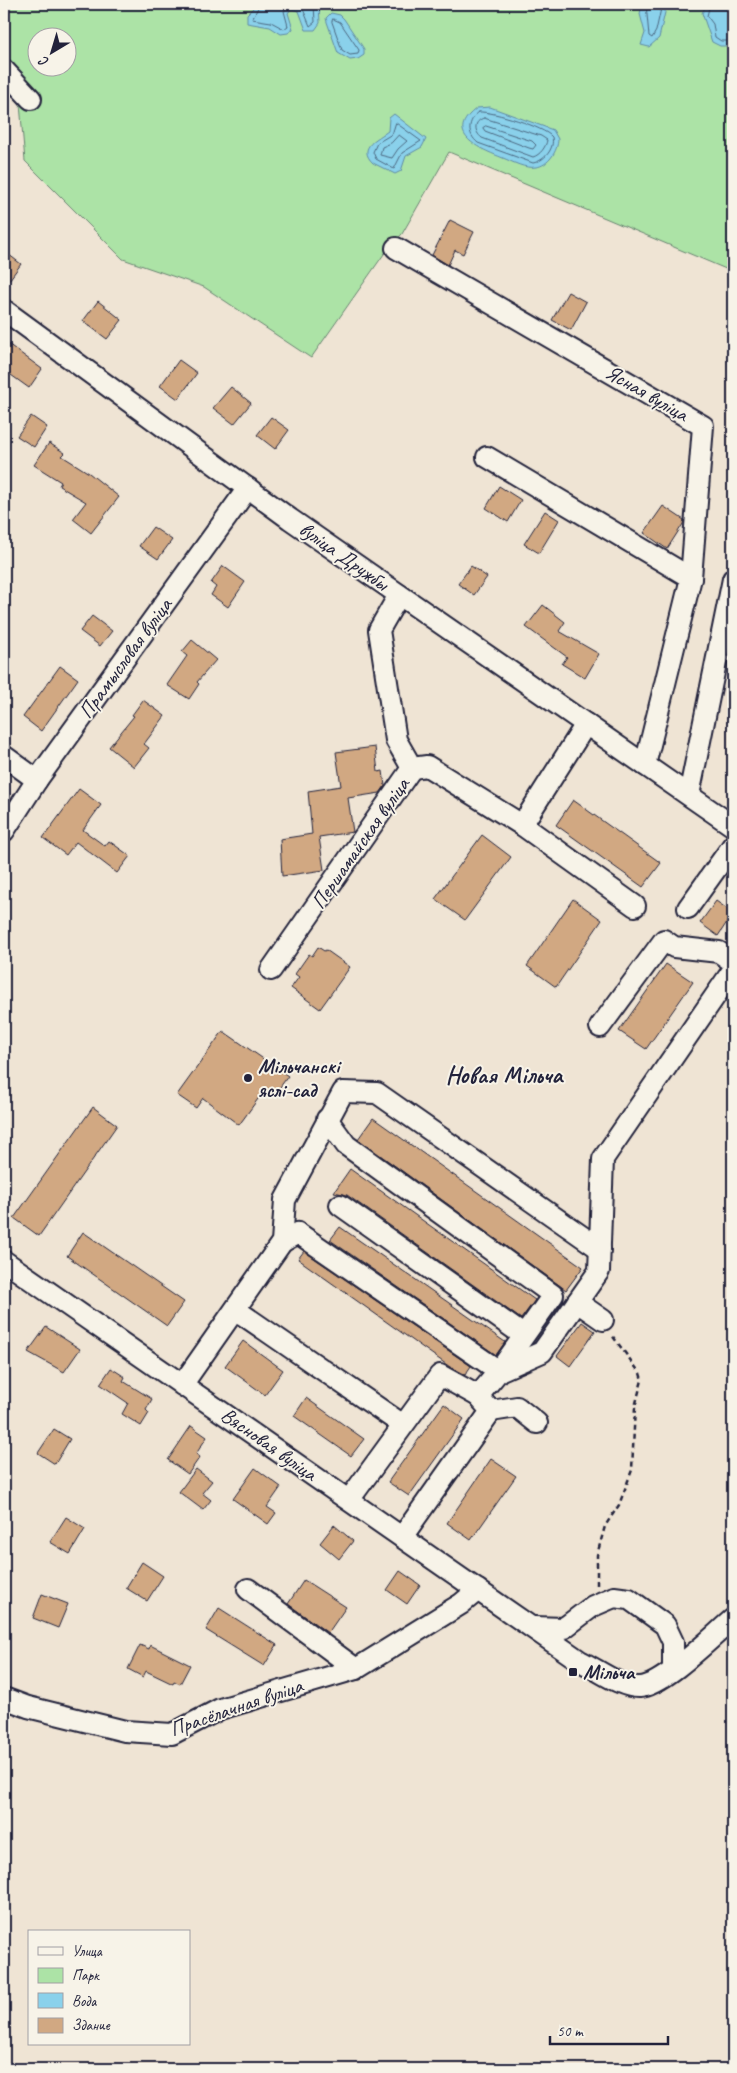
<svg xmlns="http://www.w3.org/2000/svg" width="737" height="2073" viewBox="0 0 737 2073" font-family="Caveat,sans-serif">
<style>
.green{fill:#ace3a6;stroke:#678270;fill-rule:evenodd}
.water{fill:#8ad1eb;stroke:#608ba5}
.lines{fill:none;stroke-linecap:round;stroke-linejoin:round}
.shore{stroke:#4c6881;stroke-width:1}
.building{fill:#d1a882;stroke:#22223b}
.minor-casing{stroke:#22223b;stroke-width:24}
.path{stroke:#22223b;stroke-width:2.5;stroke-dasharray:5 4;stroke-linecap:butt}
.minor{stroke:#f7f3e8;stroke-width:20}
.poi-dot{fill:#22223b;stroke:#f7f3e8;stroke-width:2}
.labels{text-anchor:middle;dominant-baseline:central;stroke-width:4;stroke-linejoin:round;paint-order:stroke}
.street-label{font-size:21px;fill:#22223b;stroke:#f7f3e8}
.poi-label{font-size:21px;font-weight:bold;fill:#22223b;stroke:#f7f3e8;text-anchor:start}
.quarter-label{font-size:24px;font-weight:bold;fill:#22223b;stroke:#f7f3e8}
</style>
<rect width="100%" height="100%" fill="#efe4d4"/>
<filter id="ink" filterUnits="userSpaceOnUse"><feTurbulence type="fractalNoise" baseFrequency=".02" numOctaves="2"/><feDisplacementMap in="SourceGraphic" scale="10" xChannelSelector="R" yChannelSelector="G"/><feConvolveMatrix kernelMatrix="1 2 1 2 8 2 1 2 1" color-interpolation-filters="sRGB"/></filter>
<g filter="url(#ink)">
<path class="green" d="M4 4H733V272L449 152 402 234 384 254 311 358 204 287 123 259 25 161 20 104 4 85ZM38 38H68V68H38Z"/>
<g class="water">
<path d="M257 4H319L320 23 315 30H306L299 11 291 9 288 13 293 29 288 33 281 34 270 27 247 23V14Z"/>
<path d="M642 4H667L659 38 649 47 641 45 645 33 640 14Z"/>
<path d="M707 4H733V46H720L712 42 702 13Z"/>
<path d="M331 13 340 15 344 19 364 49V55L358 59 350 60 338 53 327 22 326 18Z"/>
<path d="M490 107 553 130 558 139C558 151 548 166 536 167 525 169 513 162 503 158 480 149 442 134 477 108Z"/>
<path d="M394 114 426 139 422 147 406 156 401 171 395 174 373 163C356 147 379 138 388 131L389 118Z"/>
</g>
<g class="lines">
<g class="shore">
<path d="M260 4 252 19 271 22 284 29 288 26 284 11 292 4"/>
<path d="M296 4 303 9 310 26 315 22 314 4"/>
<path d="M646 4 649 36 652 38 656 31 662 4"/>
<path d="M710 4 707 16 713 24 715 37 721 41H733"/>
<path d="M333 19 340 22 359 50 358 54 350 55 342 50 332 22Z"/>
<path d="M479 112C493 111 544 127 552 137 555 149 544 161 533 163L478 143C467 134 467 121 479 112Z"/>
<path d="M484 118 541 136 547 140C546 147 540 155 533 157L482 138C474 132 473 121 484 118Z"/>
<path d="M396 123 421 141 402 153 394 169 376 159 373 152 377 143 392 134Z"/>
<path d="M486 126 532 141 536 145 533 149 529 148 485 131 483 128Z"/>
<path d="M399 135 407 141 398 149 392 158 380 155 382 147 391 143Z"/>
</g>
</g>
<g class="building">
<path d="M450 220 474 232 463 254 455 250 448 265 432 255Z"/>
<path d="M4 251 21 264 4 287Z"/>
<path d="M568 292 586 302 571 330 552 320Z"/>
<path d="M98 301 122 320 107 339 83 321Z"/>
<path d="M4 341 42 369 29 388 4 370Z"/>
<path d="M179 360 197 373 178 399 160 386Z"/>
<path d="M231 387 251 403 234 424 213 408Z"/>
<path d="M31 416 47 427 34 447 17 436Z"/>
<path d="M271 417 289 430 275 449 257 435Z"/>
<path d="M49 443 65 453 62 456 89 473 119 497 91 533 73 519 86 502 59 486 61 482 34 465Z"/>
<path d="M499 486 521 500 508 522 486 508Z"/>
<path d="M663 506 684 520 683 524 667 549 644 533Z"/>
<path d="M545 511 559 520 539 553 524 544Z"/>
<path d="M153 527 172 540 158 559 139 546Z"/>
<path d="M223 566 245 582 228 607 211 595 216 587 211 583Z"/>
<path d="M471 566 487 577 474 595 458 584Z"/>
<path d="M543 605 565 622 559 631 599 654 585 678 562 664 567 657 526 627Z"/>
<path d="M92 616 112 631 100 646 80 631Z"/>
<path d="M192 640 216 660 197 682 199 684 189 699 167 685 187 656 182 652Z"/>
<path d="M60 666 78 679 41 731 23 717Z"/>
<path d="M143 700 165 716 144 744 149 748 134 767 109 747 134 716 132 715Z"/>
<path d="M375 747 378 772 383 771 385 786 380 793 348 798 353 832 319 837 324 870 282 876 280 839 312 834 308 791 341 786 336 752Z"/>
<path d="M79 789 101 805 83 830 105 846 109 841 130 856 117 873 76 842 66 855 43 838Z"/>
<path d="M573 800 661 863 643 887 556 825Z"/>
<path d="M482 835 511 857 465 920 435 899Z"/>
<path d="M573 899 602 920 556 987 527 966Z"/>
<path d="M716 901 733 913 718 936 700 923Z"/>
<path d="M318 947 324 951 326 950 350 967 320 1009 291 988 299 977 295 974 309 954 312 956Z"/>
<path d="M666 964 693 982 646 1049 619 1031Z"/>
<path d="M223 1031 288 1076 275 1094 266 1088 239 1125 203 1098 196 1108 177 1095Z"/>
<path d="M93 1107 117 1125 39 1236 14 1218Z"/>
<path d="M373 1118 583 1267 566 1290 358 1139Z"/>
<path d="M350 1169 535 1300 521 1319 347 1195 334 1192Z"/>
<path d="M340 1227 505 1342 496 1355 330 1240Z"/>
<path d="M83 1232 184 1302 167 1326 67 1256Z"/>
<path d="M304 1251 471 1366 465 1375 450 1367 298 1259Z"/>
<path d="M582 1322 595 1331 570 1366 557 1356Z"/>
<path d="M46 1327 80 1349 64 1372 28 1352Z"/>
<path d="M243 1341 283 1370 265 1395 225 1366Z"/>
<path d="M111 1368 125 1377 123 1381 152 1399 146 1410 149 1413 141 1426 122 1414 128 1403 100 1384Z"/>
<path d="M306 1398 364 1439 351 1456 294 1416Z"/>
<path d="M444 1404 464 1419 409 1496 388 1482Z"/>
<path d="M191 1426 207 1437 196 1454 200 1457 188 1474 168 1460Z"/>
<path d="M54 1429 70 1439 55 1464 38 1453Z"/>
<path d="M491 1459 516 1476 471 1540 447 1523Z"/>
<path d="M255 1468 281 1487 267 1507 276 1513 268 1524 233 1499Z"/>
<path d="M196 1469 212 1481 202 1493 211 1500 203 1510 179 1492Z"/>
<path d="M66 1517 85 1529 70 1554 50 1542Z"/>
<path d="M334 1525 353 1541 339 1559 320 1543Z"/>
<path d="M142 1562 163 1576 147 1601 126 1588Z"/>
<path d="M400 1571 420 1585 407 1604 387 1590Z"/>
<path d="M304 1580 346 1607 328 1633 288 1604Z"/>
<path d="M42 1594 68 1604 58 1628 33 1618Z"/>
<path d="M219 1608 277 1645 264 1666 206 1630Z"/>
<path d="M140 1645 149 1649 150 1645 190 1665 180 1684 174 1681 173 1684 146 1671 143 1677 128 1669Z"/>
</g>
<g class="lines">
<g class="minor-casing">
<g id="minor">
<path d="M4 70 31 99"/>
<path d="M396 248 703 426 691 578 645 765"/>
<path d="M4 310 290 519 733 826"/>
<path d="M487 457 691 578"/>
<path d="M586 724 522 825 635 906"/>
<path d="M4 756 37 780"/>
<path d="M412 768 427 766 522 825"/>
<path d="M689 795 733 579"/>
<path d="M4 831 37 780 248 488"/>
<path d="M688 908 733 845"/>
<path d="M271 970 412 768 396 740 379 630 399 595"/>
<path d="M600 1027 664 940 674 947 719 952 733 962"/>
<path d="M340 1205 523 1335"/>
<path d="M282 1242 298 1233 499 1371 553 1295 346 1145 327 1119"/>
<path d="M4 1261 580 1661C597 1669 621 1688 640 1687 663 1686 714 1635 733 1619"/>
<path d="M577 1302 603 1320"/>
<path d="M236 1310 403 1425"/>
<path d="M182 1385 282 1242 285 1200 343 1092 377 1093 600 1249"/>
<path d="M478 1396 499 1371 542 1352 599 1271 603 1159 733 970"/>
<path d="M491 1411 517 1407 537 1423"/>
<path d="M349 1500 440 1375 478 1396 491 1411 402 1537"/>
<path d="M248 1589 356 1669"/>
<path d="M534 1627 564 1628 593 1606 614 1597 629 1599 665 1625 673 1642V1670"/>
<path d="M4 1698 28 1707 125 1731 172 1734 220 1709 356 1669 461 1604 478 1590"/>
</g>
</g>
<path class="path" d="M597 1585V1555L605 1526 619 1505 632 1470 635 1407 642 1380 640 1373 611 1334"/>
<use href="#minor" class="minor"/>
</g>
</g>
<g class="poi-dot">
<circle cx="248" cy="1078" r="5"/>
<rect x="568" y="1667" width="10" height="10" rx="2.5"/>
</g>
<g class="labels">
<g class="street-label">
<text transform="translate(647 393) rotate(30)">Ясная вуліца</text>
<text transform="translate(344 556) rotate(35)">вуліца Дружбы</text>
<text transform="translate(125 658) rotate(-54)">Прамысловая вуліца</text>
<text transform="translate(360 843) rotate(-55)">Першамайская вуліца</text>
<text transform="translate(269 1444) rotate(35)">Вясновая вуліца</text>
<text transform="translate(236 1707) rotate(-19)">Прасёлачная вуліца</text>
</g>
<g class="poi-label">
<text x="258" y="1066">Мільчанскі<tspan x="258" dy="24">яслі-сад</tspan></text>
<text x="583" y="1672">Мільча</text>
</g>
<g class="quarter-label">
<text x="504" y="1075">Новая Мільча</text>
</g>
</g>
<rect width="737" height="2073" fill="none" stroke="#f7f3e8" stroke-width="20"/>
<rect x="10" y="10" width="717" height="2053" fill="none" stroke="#22223b" stroke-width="2" filter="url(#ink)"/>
<rect x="28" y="1930" width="162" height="115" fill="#f7f3e8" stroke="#a29fa3"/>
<rect x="38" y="1947" width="25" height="8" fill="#f7f3e8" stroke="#a29fa3"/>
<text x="72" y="1956" font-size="15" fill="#22223b">Улица</text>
<rect x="38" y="1968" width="25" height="15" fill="#ace3a6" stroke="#a29fa3"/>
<text x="72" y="1980" font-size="15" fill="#22223b">Парк</text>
<rect x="38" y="1993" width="25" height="15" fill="#8ad1eb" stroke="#a29fa3"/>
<text x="72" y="2006" font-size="15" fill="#22223b">Вода</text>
<rect x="38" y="2018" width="25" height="15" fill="#d1a882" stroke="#a29fa3"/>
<text x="72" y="2030" font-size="15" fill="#22223b">Здание</text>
<g transform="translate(52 52) rotate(218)"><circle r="24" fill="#f7f3e8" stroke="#a29fa3"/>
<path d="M0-4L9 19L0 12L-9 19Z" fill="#22223b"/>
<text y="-8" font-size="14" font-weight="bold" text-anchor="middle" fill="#22223b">С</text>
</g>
<path d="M550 2036v8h118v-8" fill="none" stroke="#22223b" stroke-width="2.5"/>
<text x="557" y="2036" font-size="15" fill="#22223b" stroke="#f7f3e8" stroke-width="4" paint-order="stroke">50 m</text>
</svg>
